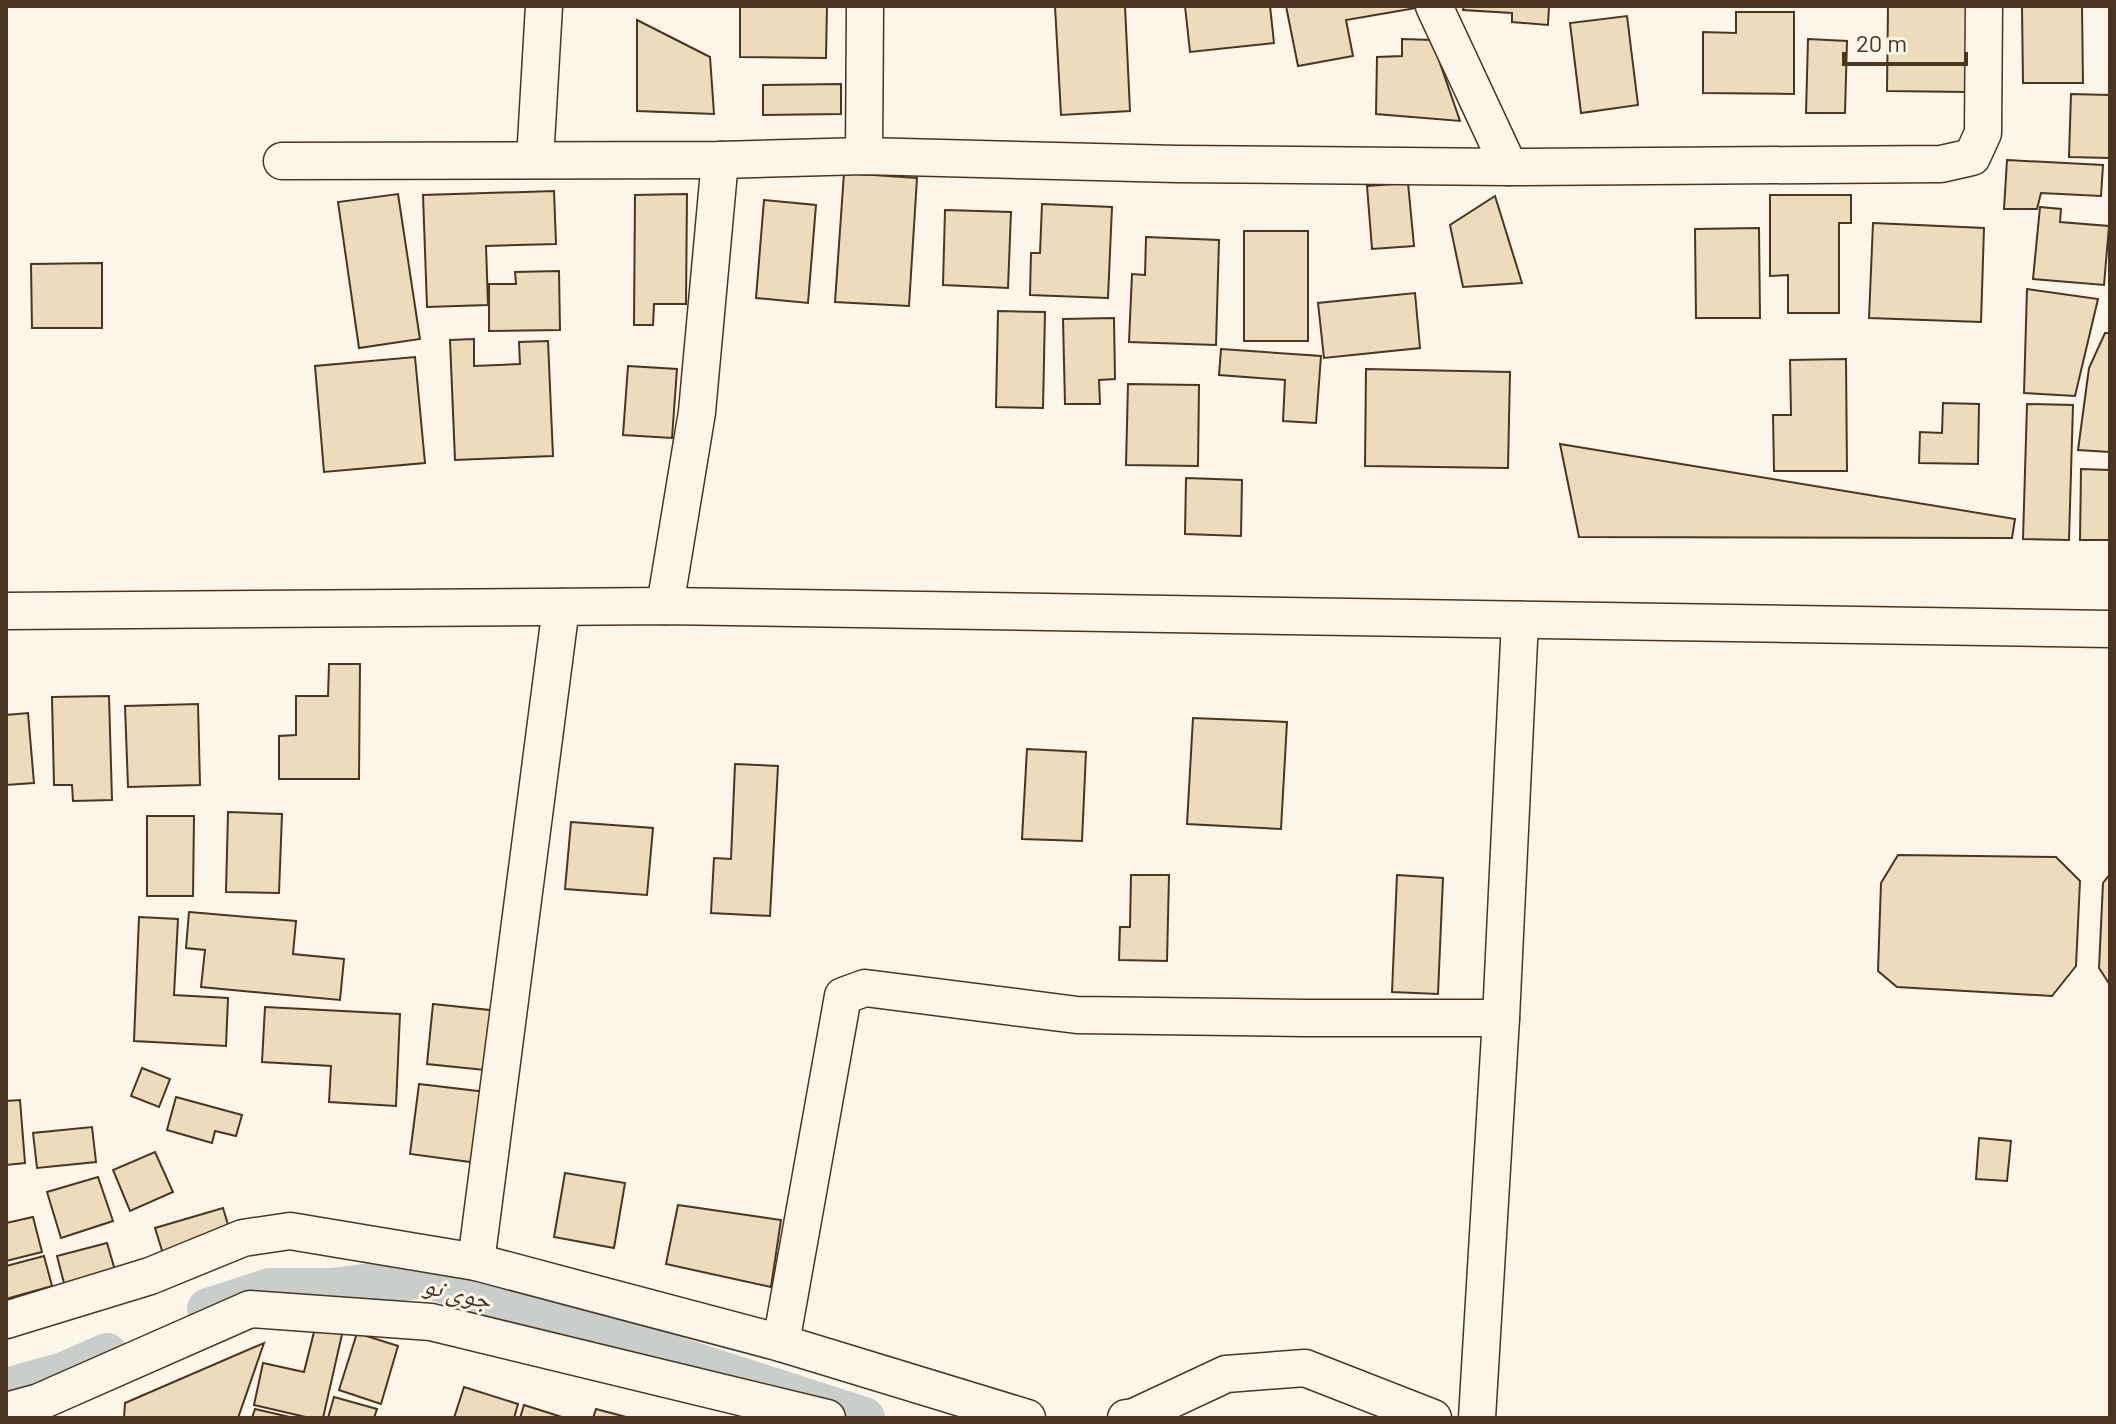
<svg xmlns="http://www.w3.org/2000/svg" width="2116" height="1424" viewBox="0 0 2116 1424" font-family="Barlow,'Noto Naskh Arabic',sans-serif">
<style>
.lines{fill:none;stroke-linecap:round;stroke-linejoin:round}
.canal{stroke:#c9cecd;stroke-width:42}
.building{fill:#ecdcbc;stroke:#4a3520;stroke-width:2}
.street-casing{stroke:#4a3520;stroke-width:39}
.street{stroke:#fbf6e9;stroke-width:36}
.labels{text-anchor:middle;dominant-baseline:central;stroke-width:6;stroke-linejoin:round;paint-order:stroke}
.water-label{font-size:26px;font-style:italic;fill:#4a3520;stroke:#fbf6e9}
</style>
<rect width="100%" height="100%" fill="#fbf6e9"/>
<g class="lines">
<g class="canal">
<path d="M208 1309 270 1289H332L427 1277 864 1418"/>
<path d="M6 1389 64 1373 107 1354"/>
</g>
</g>
<g class="building">
<path d="M740 6H827L826 58 740 57Z"/>
<path d="M1055 6H1125L1130 111 1061 115Z"/>
<path d="M1185 6H1270L1274 43 1190 52Z"/>
<path d="M1286 6H1415L1416 8 1346 20 1353 56 1298 66Z"/>
<path d="M1464 6H1549L1548 25 1512 22V13L1463 10Z"/>
<path d="M1888 6 1968 7 1967 92 1887 91Z"/>
<path d="M2022 6H2082L2083 83H2023Z"/>
<path d="M1736 12H1794V94L1703 93V32L1736 33Z"/>
<path d="M1627 16 1638 105 1581 113 1570 23Z"/>
<path d="M637 20 710 57 714 114 637 111Z"/>
<path d="M1402 39 1432 40 1460 121 1376 114 1377 57 1402 56Z"/>
<path d="M1808 39 1847 41 1845 113H1806Z"/>
<path d="M841 84V114L763 115V85Z"/>
<path d="M2071 94 2110 95V158L2069 157Z"/>
<path d="M2007 160 2103 165 2101 196 2041 193 2037 209H2004Z"/>
<path d="M844 173 917 178 909 306 835 302Z"/>
<path d="M1408 183 1414 246 1372 249 1367 186Z"/>
<path d="M554 191 556 244 486 246 488 305 427 307 423 195Z"/>
<path d="M398 194 420 339 359 348 338 202Z"/>
<path d="M687 194 686 304H654L653 325H634L635 195Z"/>
<path d="M1770 195H1851V223H1839V313H1788V275L1770 276Z"/>
<path d="M1495 196 1522 283 1463 287 1450 225Z"/>
<path d="M764 200 816 205 808 303 756 298Z"/>
<path d="M1042 204 1112 207 1108 298 1030 295 1031 253H1040Z"/>
<path d="M2040 207 2061 209 2060 222 2109 226 2104 285 2033 279Z"/>
<path d="M945 210 1011 212 1008 288 943 285Z"/>
<path d="M1873 223 1984 228 1981 322 1869 318Z"/>
<path d="M1759 228 1760 318H1696L1695 229Z"/>
<rect x="1244" y="231" width="64" height="110"/>
<path d="M1146 237 1219 240 1216 345 1129 342 1132 274 1145 275Z"/>
<path d="M102 263V328H32L31 264Z"/>
<path d="M559 271 560 330 489 331V284H516L515 272Z"/>
<path d="M2027 289 2098 299 2075 396 2024 393Z"/>
<path d="M1415 293 1420 348 1324 358 1318 303Z"/>
<path d="M998 311 1045 312 1043 408 996 407Z"/>
<path d="M1114 318 1115 379 1099 380 1100 404H1065L1063 319Z"/>
<path d="M2105 333H2110V452L2078 450 2089 368Z"/>
<path d="M474 339V366L520 364 519 342 548 341 553 456 455 460 450 340Z"/>
<path d="M1221 349 1321 356 1316 423 1283 421 1285 380 1219 375Z"/>
<path d="M415 357 425 463 324 472 315 366Z"/>
<path d="M1846 359 1847 471H1774L1773 415H1791L1790 360Z"/>
<path d="M628 366 677 369 672 438 623 435Z"/>
<path d="M1366 369 1510 372 1508 468 1365 466Z"/>
<path d="M1128 384 1199 385 1198 466 1126 465Z"/>
<path d="M1943 403 1979 404 1978 464 1919 463 1920 432 1942 433Z"/>
<path d="M2027 404 2073 405 2069 540 2023 539Z"/>
<path d="M1560 444 2015 519 2012 538 1579 537Z"/>
<path d="M2081 469 2110 470V540H2080Z"/>
<path d="M1186 478 1242 480 1241 536 1185 534Z"/>
<path d="M329 664H360L359 779H279V736L296 735V696H328Z"/>
<path d="M109 696 112 800 73 801 72 785H54L52 697Z"/>
<path d="M198 704 200 785 128 787 125 706Z"/>
<path d="M28 713 34 783 6 785V715Z"/>
<path d="M1193 718 1287 722 1281 829 1187 824Z"/>
<path d="M1027 749 1086 752 1082 841 1022 839Z"/>
<path d="M735 764 778 766 770 916 711 913 714 858 731 859Z"/>
<path d="M228 812 282 814 279 893 226 892Z"/>
<path d="M147 816H194L193 896H147Z"/>
<path d="M571 822 653 828 647 895 565 889Z"/>
<path d="M1898 855 2056 857 2080 881 2076 966 2052 996 1897 987 1878 971 1881 883Z"/>
<path d="M2110 874V985L2099 968 2103 883Z"/>
<path d="M1131 875H1169L1167 961 1119 960 1120 927H1130Z"/>
<path d="M1397 875 1443 878 1438 994 1392 992Z"/>
<path d="M189 912 296 921 293 954 344 959 340 1000 201 987 205 950 186 948Z"/>
<path d="M139 917 178 919 174 995 228 998 226 1046 134 1041Z"/>
<path d="M433 1004 499 1011 494 1071 427 1064Z"/>
<path d="M265 1007 400 1014 396 1106 329 1102 331 1066 262 1062Z"/>
<path d="M142 1068 170 1079 159 1107 131 1096Z"/>
<path d="M419 1084 486 1092 478 1163 410 1154Z"/>
<path d="M176 1097 242 1115 236 1136 215 1131 212 1143 167 1130Z"/>
<path d="M20 1100 25 1163 6 1165V1101Z"/>
<path d="M92 1127 96 1162 37 1168 33 1133Z"/>
<path d="M1979 1138 2011 1141 2007 1181 1976 1179Z"/>
<path d="M155 1152 173 1192 130 1211 113 1170Z"/>
<path d="M565 1173 625 1183 614 1248 554 1237Z"/>
<path d="M98 1177 113 1221 61 1238 47 1192Z"/>
<path d="M678 1205 781 1220 771 1287 666 1264Z"/>
<path d="M223 1208 232 1238 164 1257 155 1228Z"/>
<path d="M33 1217 42 1252 6 1261V1223Z"/>
<path d="M107 1243 117 1277 66 1291 57 1256Z"/>
<path d="M44 1256 52 1286 6 1299V1266Z"/>
<path d="M316 1324 343 1330 323 1418H310L254 1405 263 1363 304 1372Z"/>
<path d="M357 1333 398 1346 381 1404 339 1390Z"/>
<path d="M264 1343 238 1418H124L125 1403Z"/>
<path d="M464 1387 518 1404 514 1418H454Z"/>
<path d="M334 1397 377 1409 374 1418H328Z"/>
<path d="M524 1405 562 1417V1418H520Z"/>
<path d="M255 1409 294 1418H252Z"/>
<path d="M596 1409 630 1418H593Z"/>
</g>
<g class="lines">
<g class="street-casing">
<g id="street">
<path d="M1434 6 1509 167"/>
<path d="M864 156 865 6"/>
<path d="M535 160 544 6"/>
<path d="M282 161 720 160 864 156 1177 164 1509 167 1941 164 1972 157 1983 133 1984 6"/>
<path d="M665 606 697 412 720 160"/>
<path d="M6 611 665 606 2110 629"/>
<path d="M476 1262 561 607"/>
<path d="M6 1320 150 1276 243 1238 290 1231 476 1262 781 1343 1027 1418"/>
<path d="M781 1343 843 996 865 988 1077 1015 1302 1018H1501"/>
<path d="M6 1411 39 1402 250 1309 431 1322 827 1418"/>
<path d="M1126 1418 1134 1417 1226 1374 1305 1368 1433 1418"/>
<path d="M1477 1418 1501 1018 1520 620"/>
</g>
</g>
<use href="#street" class="street"/>
</g>
<g class="labels">
<g class="water-label">
<text transform="translate(458 1291) rotate(14)">جوی نو</text>
</g>
</g>
<rect width="2116" height="1424" fill="none" stroke="#4a3520" stroke-width="16"/>
<path d="M1844 52v12h122v-12" fill="none" stroke="#4a3520" stroke-width="4"/>
<text x="1856" y="52" font-size="24" fill="#4a3520" stroke="#fbf6e9" stroke-width="6" paint-order="stroke">20 m</text>
</svg>
